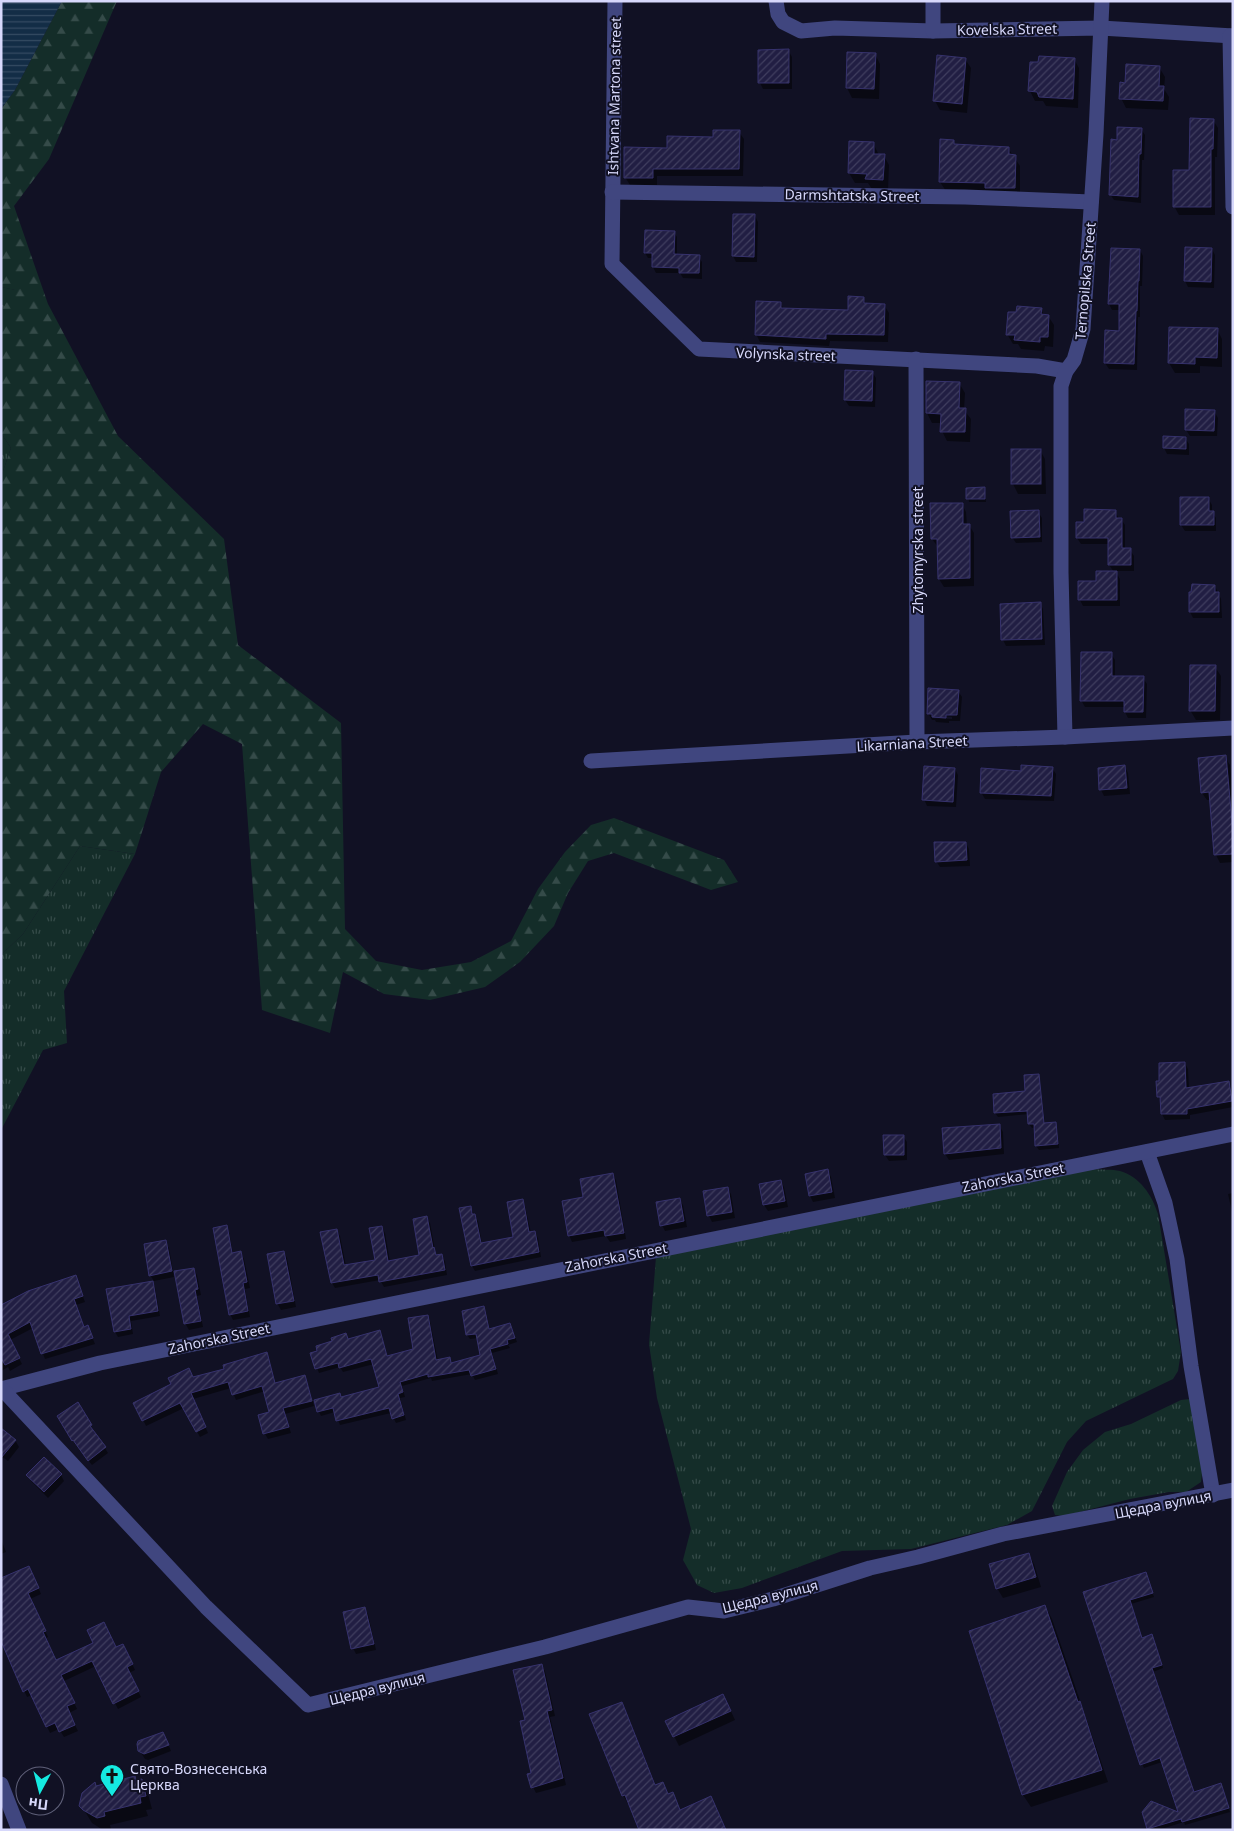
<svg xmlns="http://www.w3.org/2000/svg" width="1234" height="1831" viewBox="0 0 1234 1831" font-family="'Noto Sans',sans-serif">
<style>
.grass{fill:url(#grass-tufts)}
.forest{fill:url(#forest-firs)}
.water{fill:url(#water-rules)}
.shadow{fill:#0007;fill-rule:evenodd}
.building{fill:url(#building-hatch);stroke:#36326d}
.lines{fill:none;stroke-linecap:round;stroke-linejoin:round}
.minor{stroke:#40467f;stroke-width:15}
.labels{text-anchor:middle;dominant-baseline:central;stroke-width:4;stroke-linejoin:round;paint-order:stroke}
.street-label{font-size:14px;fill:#d7d8fb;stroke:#111124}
.poi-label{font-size:14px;fill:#d7d8fb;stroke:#111124;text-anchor:start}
</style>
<defs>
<pattern id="grass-tufts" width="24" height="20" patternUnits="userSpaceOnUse" patternTransform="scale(1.25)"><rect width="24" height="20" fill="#142d29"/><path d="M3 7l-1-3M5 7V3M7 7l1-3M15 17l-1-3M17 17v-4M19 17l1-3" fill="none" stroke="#354b49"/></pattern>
<pattern id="forest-firs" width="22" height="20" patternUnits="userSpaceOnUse" patternTransform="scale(1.25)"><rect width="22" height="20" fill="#142d29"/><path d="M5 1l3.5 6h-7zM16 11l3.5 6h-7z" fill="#354b49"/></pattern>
<pattern id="water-rules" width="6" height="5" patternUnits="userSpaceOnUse" patternTransform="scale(1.25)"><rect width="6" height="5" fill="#132d46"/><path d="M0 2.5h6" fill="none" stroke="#354b62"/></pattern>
<pattern id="building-hatch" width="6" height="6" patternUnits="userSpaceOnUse" patternTransform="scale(1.25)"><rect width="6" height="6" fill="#211e43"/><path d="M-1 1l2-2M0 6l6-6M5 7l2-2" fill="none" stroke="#403e5f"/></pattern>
</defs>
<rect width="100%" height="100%" fill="#111124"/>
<g class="grass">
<path d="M1 287 16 290 1 311Z"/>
<path d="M1 433 11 448 1 477Z"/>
<path d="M80 846 135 854 64 991 67 1043 43 1050 1 1130V955L23 934Z"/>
<path d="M1092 1169C1101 1170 1112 1169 1120 1171 1140 1177 1152 1195 1158 1214L1181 1352 1178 1371 1173 1379 1086 1421 1067 1442 1032 1511 1007 1525 911 1549 842 1551 742 1588 714 1593 697 1585 683 1560 691 1529 657 1398 649 1344 656 1257Z"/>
<path d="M1190 1399 1203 1464 1201 1482 1186 1492H1169L1130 1499 1064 1516 1055 1515 1052 1506 1067 1472 1083 1450 1105 1432 1131 1424 1181 1400Z"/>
</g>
<path class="forest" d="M62 1H117L49 159 14 206 48 304 118 436 224 539 238 645 341 723 345 929 376 961 422 970 471 962 511 941 538 889 565 852 591 825 614 818 724 860 738 882 711 890 614 853 588 861 568 893 554 926 520 962 485 987 430 1000 384 994 343 972 330 1033 262 1010 242 744 203 724 161 772 135 854 80 846 23 934 1 955V477L11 448 1 433V311L15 290 1 287V109L15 90Z"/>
<path class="water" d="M1 1H62L15 90 1 109Z"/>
<g class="shadow">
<path d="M788 50 792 57V89H763L760 83Z"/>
<path d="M848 53 875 54 880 64 879 99 852 98 847 88Z"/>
<path d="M965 59 971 68 967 113 940 110 935 101Z"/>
<path d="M1074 59 1079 68 1078 108 1046 106 1043 101H1035L1030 91Z"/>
<path d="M1159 67 1165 77 1164 89 1169 97 1168 110 1126 108 1121 98 1127 84Z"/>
<path d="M1213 120 1218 128 1217 157H1215V215H1179L1174 206Z"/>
<path d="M1141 129 1145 135 1144 160H1142L1141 203 1114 200 1110 194Z"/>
<path d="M739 132 744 139 743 176H657V185H630L625 177 668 149Z"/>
<path d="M953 141 955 146 1008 148 1020 166V198L946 191 940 182Z"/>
<path d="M873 143 879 155 884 156 889 165 888 190 872 189 868 183H855L849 173Z"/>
<path d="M755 216 758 222 757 262H736L733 256Z"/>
<path d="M674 232 677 237V256L699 257 702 262V279L683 278 680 273H656L653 267V258H648L645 253Z"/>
<path d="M1212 249 1215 255 1214 288 1188 287 1185 281Z"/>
<path d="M1140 250 1143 256 1142 286H1140V317H1138L1137 370 1109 369 1105 363 1120 332V310H1112L1109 304Z"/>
<path d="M863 298 867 305H884L889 313 888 342 830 341 829 346 760 342 756 334 780 303 784 309 849 312Z"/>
<path d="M1041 310 1045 316H1048L1054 325 1053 347 1045 346 1044 351 1021 349 1018 344H1013L1007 334Z"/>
<path d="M1217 329 1222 339V367L1200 366V373H1175L1169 363Z"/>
<path d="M872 372 876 378 875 407 849 406 845 400Z"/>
<path d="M928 382 959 383 965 393 964 410 971 419 970 442 947 441 942 431V423H932L927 413Z"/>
<path d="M1214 411 1218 418 1217 436H1190L1186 430Z"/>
<path d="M1164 437 1185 438 1189 444V455L1167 454 1164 448Z"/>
<path d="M1013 450H1040L1045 459 1046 494H1018L1013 484Z"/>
<path d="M984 488 986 502H969L967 489Z"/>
<path d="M1208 498 1212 505V512L1216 518V531H1185L1181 525Z"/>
<path d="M962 504 966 512 967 526 969 525 974 533V586L944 587 939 579 938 547 932 539Z"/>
<path d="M1115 511 1119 519H1121L1125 525V550H1130L1134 556V571H1115L1120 579V606H1083L1080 600 1098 582 1114 572 1109 565V544H1081L1077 538 1085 523Z"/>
<path d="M1038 512 1042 518V542L1016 543 1012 537Z"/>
<path d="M1215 586 1221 599 1222 618H1193L1190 612Z"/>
<path d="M1040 603 1043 609 1045 645 1006 646 1003 640 1001 605Z"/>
<path d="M1111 654 1115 660V677L1143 678 1147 684 1146 718H1128L1125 712V707H1085L1081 700Z"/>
<path d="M1215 667 1221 676 1220 720H1196L1190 710Z"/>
<path d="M958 691 962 697 960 721H949V723L936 722 935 720H932L928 713ZM932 715 952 717V719L932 718Z"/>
<path d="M1225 757 1230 765 1233 797V862L1220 863 1216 855 1211 800H1207L1202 793Z"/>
<path d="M1125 767 1128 773 1130 794 1104 796 1101 790 1099 769Z"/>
<path d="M1052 768 1056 774 1054 801 985 799 981 792 1022 772Z"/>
<path d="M955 769 958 775 956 807 927 806 924 799Z"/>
<path d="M966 843 969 849 970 866 940 867 936 861Z"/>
<path d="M1185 1063 1188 1069 1189 1089 1228 1082 1232 1088 1233 1107 1190 1115V1119L1165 1120 1162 1114 1161 1102 1158 1096Z"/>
<path d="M1038 1076 1040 1080 1045 1124 1055 1123 1057 1127 1059 1148 1039 1150 1036 1146V1127L1032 1128 1029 1124V1114L998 1117 995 1113 1027 1093Z"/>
<path d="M999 1125 1003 1132 1004 1154 949 1160 945 1154Z"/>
<path d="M903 1136 907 1142V1160L889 1161 885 1155Z"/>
<path d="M828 1171 831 1177 835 1198 813 1202 810 1196Z"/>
<path d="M612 1174 616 1180 626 1239 610 1242 606 1236 572 1242 569 1235 585 1198Z"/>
<path d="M781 1181 784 1187 788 1207 768 1211 764 1205Z"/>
<path d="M727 1188 731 1194 735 1218 712 1222 709 1216 704 1192Z"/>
<path d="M1233 1193V1216L1228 1194Z"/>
<path d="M679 1199 683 1205 687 1227 665 1231 662 1225Z"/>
<path d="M522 1200 525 1206 531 1233 535 1232 538 1238 541 1257 475 1271 472 1266 470 1207 478 1221 482 1244 514 1238Z"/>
<path d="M426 1217 430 1223 435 1250 437 1256 441 1255 445 1261 447 1275 384 1287 380 1280 335 1288 332 1283 337 1231 340 1236 346 1266 377 1261 382 1227 385 1233 390 1262 421 1256Z"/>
<path d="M226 1227 229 1232 233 1254 241 1253 244 1259 250 1288 245 1289 250 1317 233 1320 230 1314Z"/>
<path d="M165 1242 169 1248 174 1277 154 1281 150 1275Z"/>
<path d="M284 1252 287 1258 296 1307 281 1310 277 1303Z"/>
<path d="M194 1269 197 1275 201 1295 197 1296 203 1327 189 1330 185 1323Z"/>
<path d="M75 1276 85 1302 76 1305 84 1328 88 1327 95 1344 45 1359 33 1328 10 1340 22 1364 10 1371 8 1367 1 1371V1308Z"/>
<path d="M152 1282 155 1287 160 1316 131 1321 133 1334 118 1337 115 1332 108 1290Z"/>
<path d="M484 1308 486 1312 490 1330 510 1324 517 1342 508 1345 510 1348 492 1353 498 1374 475 1380 472 1374 432 1381 431 1378 402 1386 405 1397 400 1398 406 1420 396 1423 391 1413 340 1425 335 1412 321 1416 319 1412 340 1395 342 1399 381 1388 374 1364 343 1372 340 1367 319 1373 312 1354 348 1340 380 1331 388 1357 414 1350 428 1316 430 1321 438 1361 449 1359 452 1364 481 1356 478 1338 470 1339 467 1335Z"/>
<path d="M266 1354 269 1359 276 1384 304 1376 307 1382 314 1406 285 1414 291 1433 268 1439 265 1434 271 1413 265 1391 236 1400 231 1388 193 1399 208 1433 200 1437 184 1408 146 1426 135 1403 193 1379 226 1370Z"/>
<path d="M77 1404 108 1453 92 1465 76 1445 59 1417Z"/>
<path d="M15 1440 19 1447 8 1461 1 1456Z"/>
<path d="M28 1475H61L64 1481 48 1498 31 1481Z"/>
<path d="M1 1539 6 1552 1 1554Z"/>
<path d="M1029 1554 1034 1564 1041 1587 1003 1598 997 1588Z"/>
<path d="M32 1573 41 1594 30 1599 48 1637 46 1638 56 1661 116 1649 126 1651 135 1670 129 1673 141 1697 118 1709 96 1666 64 1681 77 1709 69 1713 78 1731 64 1737 59 1729 50 1733 32 1695 27 1697 1 1639Z"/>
<path d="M1147 1577 1154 1597 1131 1604 1143 1639H1154L1163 1668 1153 1672 1194 1793 1222 1788 1230 1812 1185 1825 1184 1822 1158 1830 1148 1828 1180 1815 1162 1762 1144 1768 1142 1764 1085 1593Z"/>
<path d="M1045 1606 1052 1619 1108 1782 1031 1807 1023 1795 970 1632Z"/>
<path d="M364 1608 368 1614 376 1650 356 1654 353 1648Z"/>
<path d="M541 1665 545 1671 555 1716 550 1717 566 1785 536 1793 533 1787V1773L526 1721Z"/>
<path d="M621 1703 626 1712 656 1786 662 1783 669 1795 673 1794 681 1811 716 1806 726 1830H641L630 1803 628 1804 623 1795Z"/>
<path d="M728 1705 735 1720 679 1746 667 1722Z"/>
<path d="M166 1739 171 1751 148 1760 145 1759 138 1748Z"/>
<path d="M141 1781 148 1794 152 1809 146 1810 148 1816 110 1825 111 1829 103 1830 92 1823 81 1805 95 1784 97 1788Z"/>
</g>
<g class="building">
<path d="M789 49V83H758V50Z"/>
<path d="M847 52 876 53 874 89 846 88Z"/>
<path d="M937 55 966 58 962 104 933 101Z"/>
<path d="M1039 56 1075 58 1073 99 1039 97 1037 92 1028 91 1030 62H1038Z"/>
<path d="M1126 64 1160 66 1159 86H1164L1163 101 1119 99 1120 82 1125 83Z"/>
<path d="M1190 118 1214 119 1213 149H1211V207H1173V170H1189Z"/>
<path d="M1117 127 1142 128 1141 154H1139L1138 197 1109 195 1111 139 1117 140Z"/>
<path d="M713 130H740L739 169H653V178H624V147L667 148V136L713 137Z"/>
<path d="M940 139 954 140V144L1009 147V154L1016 155 1015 188H985V183L939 182Z"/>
<path d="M849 141 874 142V154H885L883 180 865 179 867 174 848 173Z"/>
<path d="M733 214H755L754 257 732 256Z"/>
<path d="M645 230 675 231 674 254 700 255 699 273H679V268L652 267V253H644Z"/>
<path d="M1185 247 1212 248 1211 282 1184 281Z"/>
<path d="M1111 248 1140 249 1139 281H1138L1137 311H1136L1134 364 1104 363 1105 330 1119 331V304H1108Z"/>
<path d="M848 296 864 297V303L885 304 884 335 826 334V339L755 335 756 301 781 302V308L848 310Z"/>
<path d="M1017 306 1042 308 1041 314 1049 315 1048 337H1040V342L1014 340 1015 335H1006L1008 312H1016Z"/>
<path d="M1169 327 1218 328 1217 358 1195 357V364L1168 363Z"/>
<path d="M845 370 873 371 872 401 844 400Z"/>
<path d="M926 381 960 382 959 408H966L965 432H940L941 414 926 413Z"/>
<path d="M1185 409 1215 410 1214 431 1185 430Z"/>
<path d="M1163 436 1186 437V449L1163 448Z"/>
<rect x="1011" y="449" width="30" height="35"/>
<path d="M985 487V499H966V488Z"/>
<path d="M1180 497H1209V511H1214V525H1180Z"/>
<path d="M930 503H963V524H970V578L938 579 937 539H931Z"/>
<path d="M1084 509 1116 510V518H1122V548H1131V565H1108V538H1076V522H1084Z"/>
<path d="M1039 510 1040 537 1011 538 1010 511Z"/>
<path d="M1096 571H1117V600H1078V581H1096Z"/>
<path d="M1192 584 1215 585V592H1219V612H1189V592H1191Z"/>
<path d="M1041 602 1042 639 1001 640 1000 604Z"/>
<path d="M1081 652H1112V676H1144L1143 712H1124V701H1080Z"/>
<path d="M1190 665H1216L1215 711H1189Z"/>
<path d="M928 688 959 690 957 715H946V718L932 717V714H927Z"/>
<path d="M1226 755 1233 833V854L1214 855 1209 792 1201 793 1198 758Z"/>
<path d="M1021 765 1053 767 1051 796 980 793 981 768 1021 771Z"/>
<path d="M1125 765 1127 788 1099 790 1098 768Z"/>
<path d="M924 766 955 768 953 802 922 800Z"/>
<path d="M934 842H966L967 860 935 862Z"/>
<path d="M1185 1062 1186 1088 1229 1081 1232 1101 1187 1109V1114H1161L1160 1097H1157L1156 1081H1159V1063Z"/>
<path d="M1039 1074 1044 1123 1056 1122 1058 1144 1035 1146 1034 1124H1028L1027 1111 994 1113 993 1094 1025 1091 1024 1075Z"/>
<path d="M1000 1124 1001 1148 944 1154 942 1128Z"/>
<path d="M883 1135H904V1155H884Z"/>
<path d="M828 1169 832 1192 809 1196 805 1174Z"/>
<path d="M613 1173 624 1233 605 1236 604 1230 568 1236 562 1201 583 1197 580 1179Z"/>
<path d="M781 1180 785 1201 763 1205 759 1184Z"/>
<path d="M728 1187 732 1212 707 1216 703 1191Z"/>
<path d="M680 1198 684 1221 660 1226 656 1202Z"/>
<path d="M523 1199 529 1232 535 1231 539 1252 471 1266 459 1208 471 1206 472 1214H475L481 1243 513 1237 507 1202Z"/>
<path d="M427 1216 433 1248 434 1247 436 1255 442 1254 445 1270 379 1282 378 1275 331 1283 320 1232 337 1229 344 1265 375 1260 369 1228 382 1226 388 1261 419 1255 413 1219Z"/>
<path d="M227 1225 232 1253 241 1251 247 1282 243 1283 248 1311 229 1315 213 1228Z"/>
<path d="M166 1240 172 1271 149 1276 144 1244Z"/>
<path d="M284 1251 294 1301 276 1304 267 1254Z"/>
<path d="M194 1268 198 1289 195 1290 201 1321 184 1324 174 1271Z"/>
<path d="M76 1275 83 1296 74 1299 84 1327 88 1325 93 1338 41 1354 30 1322 8 1334 20 1358 5 1365 1 1358V1305L28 1291Z"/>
<path d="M153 1281 158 1311 129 1316 131 1329 114 1332 106 1289Z"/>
<path d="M484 1306 489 1329 510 1323 515 1338 507 1340 508 1344 490 1349 496 1369 471 1376 469 1370 428 1377V1374L400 1382 403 1392 398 1394 404 1415 392 1419 389 1408 336 1421 333 1408 317 1412 314 1400 340 1393 341 1397 379 1387 371 1359 339 1368 338 1363 315 1369 310 1353 317 1351 316 1346 332 1341 331 1338 346 1333 348 1339 380 1330 387 1356 413 1349 408 1318 428 1315 436 1360 450 1357 451 1363 480 1355 476 1334 466 1335 462 1311Z"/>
<path d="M267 1352 275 1383 305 1375 312 1401 283 1408 289 1427 263 1434 258 1415 269 1412 262 1386 232 1395 228 1382 191 1393 206 1427 196 1432 180 1403 142 1421 133 1403 171 1384 168 1378 189 1368 193 1377 224 1369 223 1365Z"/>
<path d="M78 1402 92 1425 90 1426 106 1447 88 1461 73 1440 72 1441 57 1416Z"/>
<path d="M1 1428 16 1440 1 1458Z"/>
<path d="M44 1457 62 1474 44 1492 26 1475Z"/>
<path d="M1029 1553 1036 1577 996 1589 989 1564Z"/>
<path d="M29 1566 39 1588 28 1593 46 1631 43 1632 56 1660 93 1643 87 1630 104 1622 116 1647 123 1644 133 1664 127 1667 139 1691 113 1704 92 1661 61 1675 75 1703 67 1706 75 1725 59 1732 55 1723 46 1727 28 1689 23 1692 1 1641V1578Z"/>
<path d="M1146 1572 1153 1593 1130 1600 1142 1638 1152 1634 1162 1665 1152 1668 1194 1792 1221 1783 1229 1808 1182 1822 1181 1819 1147 1829 1142 1812 1151 1801 1178 1812 1160 1758 1140 1765 1083 1592Z"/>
<path d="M1045 1605 1078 1702 1080 1701 1102 1770 1022 1795 969 1631Z"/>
<path d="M365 1607 374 1644 351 1649 343 1612Z"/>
<path d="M542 1664 552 1710 547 1711 563 1778 531 1788 527 1774 531 1773 520 1721 525 1720 513 1670Z"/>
<path d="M723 1694 731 1711 673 1737 665 1721Z"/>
<path d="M622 1702 655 1785 663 1782 668 1794 673 1792 680 1810 711 1796 726 1830H639L625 1795 622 1796 589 1714Z"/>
<path d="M163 1732 169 1745 144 1754 138 1751 137 1744 138 1741Z"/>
<path d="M135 1776 136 1780 142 1779 146 1796 140 1797 141 1803 104 1812 105 1816 97 1818 83 1810 79 1806 82 1793 95 1782 96 1786Z"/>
</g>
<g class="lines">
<g class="minor">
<path d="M615 1 612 264 699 349 1037 366 1066 371"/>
<path d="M776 1 778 14 783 22 801 31 835 28 933 31 1101 28 1233 36"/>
<path d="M933 1V31"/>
<path d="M1230 36 1233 207"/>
<path d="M612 192 965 197 1091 202"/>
<path d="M916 359 917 742"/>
<path d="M1065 737 1061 572V386L1066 371 1074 360 1083 329 1096 134 1102 1"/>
<path d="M591 761 917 742 1065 737 1233 728"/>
<path d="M1147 1152 1165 1203 1177 1259 1191 1366 1213 1495"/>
<path d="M1 1389 100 1363 1233 1134"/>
<path d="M2 1389 206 1607 308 1705 545 1647 688 1607 724 1611 773 1599 870 1568 918 1557 1003 1534 1233 1490"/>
<path d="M1 1784 19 1830"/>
</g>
</g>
<defs>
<g id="church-pin" transform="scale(1.25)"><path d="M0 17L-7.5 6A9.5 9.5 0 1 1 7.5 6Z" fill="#15eae1" stroke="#111124"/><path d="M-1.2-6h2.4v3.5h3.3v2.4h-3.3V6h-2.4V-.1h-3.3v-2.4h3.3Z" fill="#111"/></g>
</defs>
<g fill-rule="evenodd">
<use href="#church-pin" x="112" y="1776"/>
</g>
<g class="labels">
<g class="street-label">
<text transform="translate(1007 29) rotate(-1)">Kovelska Street</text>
<text transform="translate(614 96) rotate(-89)">Ishtvana Martona street</text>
<text transform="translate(852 195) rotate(1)">Darmshtatska Street</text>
<text transform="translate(1085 281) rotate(-85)">Ternopilska Street</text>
<text transform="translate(786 354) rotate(2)">Volynska street</text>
<text transform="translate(917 550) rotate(-90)">Zhytomyrska street</text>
<text transform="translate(912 743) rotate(-3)">Likarniana Street</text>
<text transform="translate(1013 1177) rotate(-11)">Zahorska Street</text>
<text transform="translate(616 1257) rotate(-11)">Zahorska Street</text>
<text transform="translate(219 1338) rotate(-12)">Zahorska Street</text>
<text transform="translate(1163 1504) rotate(-11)">Щедра вулиця</text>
<text transform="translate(770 1596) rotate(-14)">Щедра вулиця</text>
<text transform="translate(377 1688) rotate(-14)">Щедра вулиця</text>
</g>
<g class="poi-label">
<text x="130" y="1768">Свято-Вознесенська<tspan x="130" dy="16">Церква</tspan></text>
</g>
</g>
<rect width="1234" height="1831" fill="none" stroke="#d7d8fb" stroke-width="5"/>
<g transform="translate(40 1791) rotate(187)"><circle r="24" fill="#111124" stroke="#60617a"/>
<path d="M0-4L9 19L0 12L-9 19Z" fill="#15eae1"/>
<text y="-8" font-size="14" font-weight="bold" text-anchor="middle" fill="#d7d8fb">Пн</text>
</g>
</svg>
